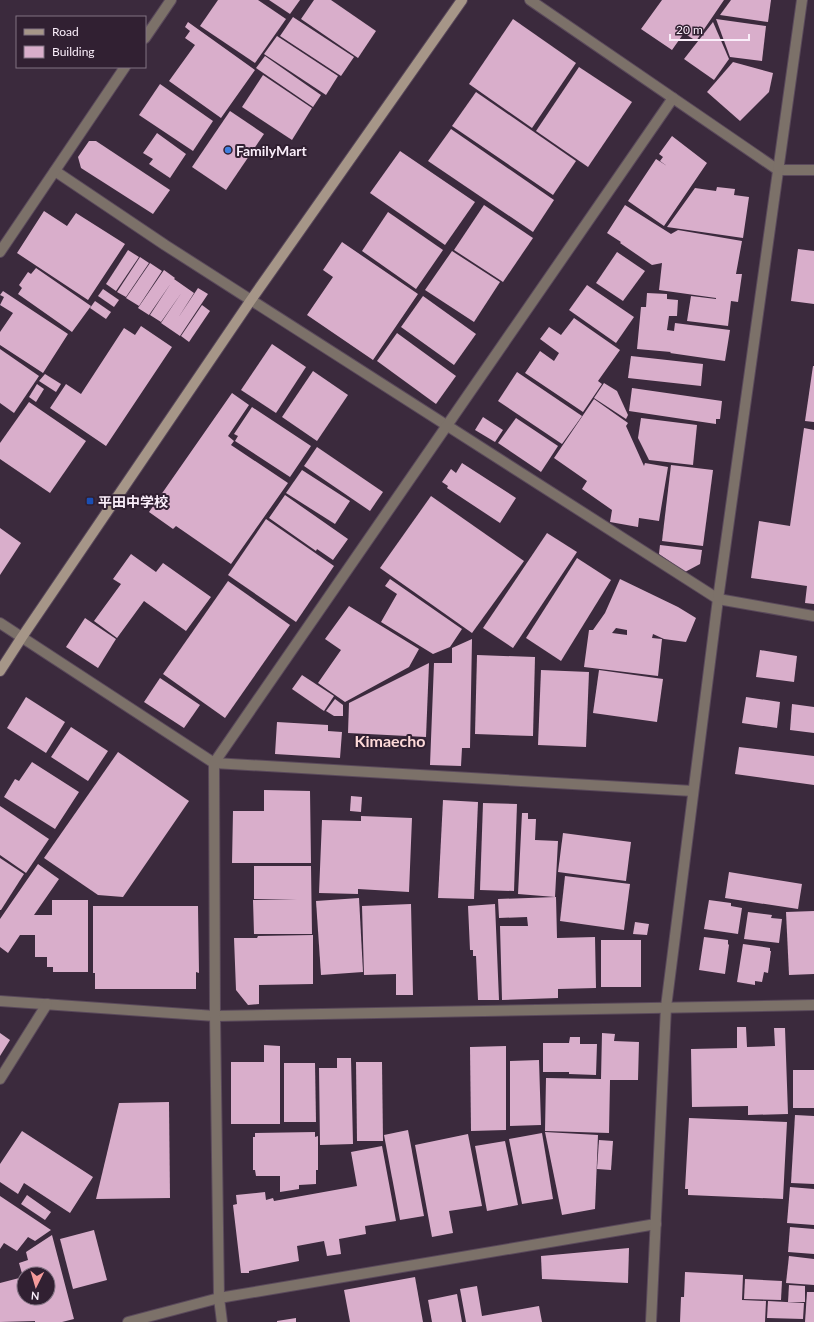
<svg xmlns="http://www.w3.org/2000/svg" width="814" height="1322" viewBox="0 0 814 1322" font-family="Lato,'Noto Sans JP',sans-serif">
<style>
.building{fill:#d9aecb;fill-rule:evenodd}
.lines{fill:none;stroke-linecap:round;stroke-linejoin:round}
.street-casing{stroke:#5a495b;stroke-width:12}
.secondary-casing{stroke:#5a495b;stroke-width:12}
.street{stroke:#7c7169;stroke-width:10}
.secondary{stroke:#a69688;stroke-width:10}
.shop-dot{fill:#3f7fe0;stroke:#312032;stroke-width:1.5}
.transit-dot{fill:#1a4fb4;stroke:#312032;stroke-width:1.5}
.labels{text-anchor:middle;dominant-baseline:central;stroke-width:4;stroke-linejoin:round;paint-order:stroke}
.poi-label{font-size:14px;font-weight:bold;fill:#faeefa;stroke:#312032;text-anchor:start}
.quarter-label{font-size:16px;font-weight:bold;fill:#fdd9d8;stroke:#312032}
</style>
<rect width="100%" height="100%" fill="#3b2a3d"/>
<g class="building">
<path d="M218 0H258L286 19 255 63 200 26Z"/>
<path d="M269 0H300L290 14Z"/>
<path d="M314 0H331L376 31 358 58 301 19Z"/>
<path d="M662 0H724L696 41 684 33 672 50 641 29Z"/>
<path d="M731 0H771L768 22 720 15Z"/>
<path d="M293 17 354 57 341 76 280 36Z"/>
<path d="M513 19 576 63 532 128 469 84Z"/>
<path d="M716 19 766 26 762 61 730 57Z"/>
<path d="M188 22 255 70 221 118 169 81 195 45 185 38 190 31 185 27Z"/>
<path d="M713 22 729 59 714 80 684 59Z"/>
<path d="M277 36 338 76 326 95 264 54Z"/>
<path d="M265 56 321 95 313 107 256 68Z"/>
<path d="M733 62 773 73 769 92 740 121 707 92Z"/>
<path d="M579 67 632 102 588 167 536 131Z"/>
<path d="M263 75 312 108 292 140 242 107Z"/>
<path d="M160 84 213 121 193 151 139 115Z"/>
<path d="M476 92 576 161 553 195 452 126Z"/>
<path d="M230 111 264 134 226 190 192 167Z"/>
<path d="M451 129 554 200 533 232 428 161Z"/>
<path d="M157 133 186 154 170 178 149 164 153 159 143 153Z"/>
<path d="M672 136 707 163 664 226 628 201 656 159 667 166 660 161 663 157 659 154Z"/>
<path d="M89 141H96L170 190 153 214 81 168 78 157Z"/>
<path d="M400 151 475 202 445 245 370 193Z"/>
<path d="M717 187 735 189 734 195 749 197 743 238 667 227 695 188 716 191Z"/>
<path d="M484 205 533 238 503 282 454 250Z"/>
<path d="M625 205 671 234 678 230 742 241 736 274H742L738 302 731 301 728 326 687 321 691 296 716 299V298L659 290 662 263 652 265 620 243 621 242 607 233Z"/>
<path d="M44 211 67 226 76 213 125 244 88 300 17 253Z"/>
<path d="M388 212 443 250 416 289 362 251Z"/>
<path d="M342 242 418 294 373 360 307 315 333 277 323 270Z"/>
<path d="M798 249 814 251V304L791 301Z"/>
<path d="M128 250 139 257 116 291 106 284Z"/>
<path d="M452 251 500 282 474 322 425 290Z"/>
<path d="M617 252 645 271 623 301 596 283Z"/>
<path d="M140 257 149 263 126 297 117 292Z"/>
<path d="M150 263 162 271 139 306 126 298Z"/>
<path d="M36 268 91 306 72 332 18 294 22 288 19 285 28 272 31 274Z"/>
<path d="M164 270 175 278 174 279 194 293 178 318 198 288 208 294 180 336 161 323 182 292 161 322 150 315 171 283 149 315 138 308Z"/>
<path d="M587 285 634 317 616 343 569 310Z"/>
<path d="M103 289 119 300 114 307 98 296Z"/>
<path d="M3 291 68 334 43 373 0 345V332L13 313 0 305 4 297 0 295Z"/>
<path d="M647 293 667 294V299L678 300 677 316H669L667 330 674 331 675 323 730 330 725 361 670 353 671 352 637 349 641 307H646Z"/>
<path d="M423 296 476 334 454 365 401 327Z"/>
<path d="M95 301 111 312 106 319 90 308Z"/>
<path d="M202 305 210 311 189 342 181 336Z"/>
<path d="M574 318 620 350 598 381 602 384 583 412 525 373 540 351 554 361 559 353 540 339 549 327 561 335Z"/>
<path d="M141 326 172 347 106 446 50 408 66 384 81 394 124 328 135 335Z"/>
<path d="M397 333 456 376 436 404 377 361Z"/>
<path d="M272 344 306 367 276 413 241 390Z"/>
<path d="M0 349 39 376 14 413 0 403Z"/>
<path d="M631 356 703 364 701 386 628 378Z"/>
<path d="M813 366H814V422L805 421Z"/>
<path d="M313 371 348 395 317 441 282 417Z"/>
<path d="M517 372 582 416 562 444 498 401Z"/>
<path d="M45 374 61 384 56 392 39 381Z"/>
<path d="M604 383 617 391 628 415 626 419 594 398Z"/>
<path d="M37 384 44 389 36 402 29 397Z"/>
<path d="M632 388 722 401 720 419H716V424L629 411Z"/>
<path d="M232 393 249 405 228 436 234 441 231 445 288 483 231 564 176 526 173 529 149 512Z"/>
<path d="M594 399 628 423 626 426 644 466 645 463 668 467 659 521 639 518 638 527 610 522 612 510 582 489 587 481 554 458Z"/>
<path d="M29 402 86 441 50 493 0 459V443Z"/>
<path d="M252 407 311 446 290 477 235 441 238 436 234 434Z"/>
<path d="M483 417 503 430 495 442 475 430Z"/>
<path d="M516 418 558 446 541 472 498 443Z"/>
<path d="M641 418 697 425 693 465 649 460 638 438Z"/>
<path d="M804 428 814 430V604L805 603 807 586 751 578 759 521 790 526Z"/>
<path d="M317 447 383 492 370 511 304 466Z"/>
<path d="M462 463 516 498 500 523 447 488 448 486 442 482 451 469 456 473Z"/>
<path d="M671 465 713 470 703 546 662 541Z"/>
<path d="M302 470 350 501 335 524 286 493Z"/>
<path d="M285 495 348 539 333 560 317 549 316 551 269 518Z"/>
<path d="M431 496 524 561 472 633 380 568Z"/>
<path d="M266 519 334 566 296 622 228 575Z"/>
<path d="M0 528 21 543 0 575Z"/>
<path d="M547 533 577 552 513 648 483 628Z"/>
<path d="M660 545 702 550 700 564 685 572 659 554Z"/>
<path d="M131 554 156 572 163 563 211 597 186 631 144 601 117 638 94 621 121 584 113 579Z"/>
<path d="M577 558 611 580 561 661 526 638Z"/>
<path d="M390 579 462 629 450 647 433 654 381 622 397 594 385 586Z"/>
<path d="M620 579 678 607 696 618 686 642 664 639 653 634 652 638 662 639 658 676 584 667 589 630H593L605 613ZM616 628 627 630V635L612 633Z"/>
<path d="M228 581 290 625 225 718 163 674Z"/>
<path d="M349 606 419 649 409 667 345 702 318 683 341 650 325 639Z"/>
<path d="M85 618 116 639 98 668 66 647Z"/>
<path d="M472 639 470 748H462L461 766 430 765 434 663H452V648Z"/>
<path d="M760 650 797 656 794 682 756 677Z"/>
<path d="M477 655 535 657 533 736 475 734Z"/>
<path d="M429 663 426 737 348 733 349 703Z"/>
<path d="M541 670 589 672 586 747 538 745Z"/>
<path d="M599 670 663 679 657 722 593 713Z"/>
<path d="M302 675 334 696 324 711 292 689Z"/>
<path d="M160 678 200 705 184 728 144 702Z"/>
<path d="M26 697 65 722 46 753 7 728Z"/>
<path d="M746 697 780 702 777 728 742 723Z"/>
<path d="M335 699 343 705V716H334L326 711Z"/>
<path d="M792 704 814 707V733L790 730Z"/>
<path d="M277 722 328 725V731L342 732 340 758 275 754Z"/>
<path d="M71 727 108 751 88 781 51 757Z"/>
<path d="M739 747 814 756V785L735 774Z"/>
<path d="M118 752 189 801 123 897 98 895 44 858Z"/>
<path d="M32 762 79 792 55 829 4 797 15 779 19 781Z"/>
<path d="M264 790 310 791 311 863H232L233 811H264Z"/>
<path d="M351 796 362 797 361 812 350 811Z"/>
<path d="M443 800 478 802 474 899 438 898Z"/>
<path d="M483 803 517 804 514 891 480 890Z"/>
<path d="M0 806 49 839 26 873 0 855Z"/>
<path d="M522 813H528V819H536L535 840 558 841 555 897 518 894Z"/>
<path d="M361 816 412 818 409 892 358 889V894L319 893 322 820 361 821Z"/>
<path d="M563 833 631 842 626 881 558 872Z"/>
<path d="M0 858 24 874 1 910H0Z"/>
<path d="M38 864 59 879 34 915H52V900H88V972H53V967H47V957H35V935H20L8 953 0 947V919Z"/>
<path d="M254 866H311L312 934H254L253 900 297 899H254Z"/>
<path d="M729 872 802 884 798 909 725 898Z"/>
<path d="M565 876 630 884 624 930 560 921Z"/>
<path d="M556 897 557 938 595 937 596 988 558 989V998L502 1000 500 926H528L527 917 499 918 498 899Z"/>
<path d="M359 898 363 972 321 975 316 901Z"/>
<path d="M709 900 731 903V906L742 908 738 934 704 929Z"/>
<path d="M411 904 413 995H396V974L364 975 362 906Z"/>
<path d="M495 904 499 1000H478L476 956H473V950H470L468 906Z"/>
<path d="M93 906H198L199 973 196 972V989H95V973H93Z"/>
<path d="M814 911V974L789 975 786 912Z"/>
<path d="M748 912 772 915 771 918 782 919 779 943 744 939Z"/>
<path d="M635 922 649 924 647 935 633 934Z"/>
<path d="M313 935V984L259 985V1004L248 1005 236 990 234 938H257L258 936Z"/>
<path d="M704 937 728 940V944L729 945 725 974 699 970Z"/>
<rect x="601" y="940" width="40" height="47"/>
<path d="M743 944 770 948V951H771L768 973 764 972 762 982 755 981V985L737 982Z"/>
<path d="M737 1027H746L747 1047 775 1046 774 1028H785L788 1114 748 1115V1106L692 1107 691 1049 737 1048Z"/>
<path d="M0 1033 10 1040 0 1056Z"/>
<path d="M602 1033 615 1034 614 1041 639 1042 638 1080H610L609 1133 545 1131 546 1078 601 1079Z"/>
<path d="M570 1037H580V1044H597L596 1075 569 1074V1072H543V1043H569Z"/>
<path d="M264 1045 280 1046V1124H231V1062H264Z"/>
<path d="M506 1046V1130L471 1131 470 1047Z"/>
<path d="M337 1058H351L353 1144 320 1145 319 1068H337Z"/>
<path d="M539 1060 541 1125 510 1126V1061Z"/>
<path d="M356 1062H382L383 1141H357Z"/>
<path d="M284 1063H315L316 1122H284Z"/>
<rect x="793" y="1070" width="21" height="38"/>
<path d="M169 1102 170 1198 96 1199 119 1103Z"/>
<path d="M795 1115 814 1116V1184L791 1183Z"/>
<path d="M689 1118 787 1122 783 1199 688 1195V1189H685Z"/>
<path d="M408 1130 424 1216 400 1220 384 1135Z"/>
<path d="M22 1131 93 1177 70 1213 24 1183 18 1194 0 1182V1164Z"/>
<path d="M315 1132V1137L318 1136V1170H316V1184L299 1185V1189L280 1192V1176H256L255 1170H253V1137H255V1133Z"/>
<path d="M545 1132 598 1135 595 1209 562 1215Z"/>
<path d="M542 1133 553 1199 522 1204 509 1139Z"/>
<path d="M468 1134 482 1206 449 1211 453 1233 432 1237 415 1145Z"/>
<path d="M599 1140 613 1141 611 1170 597 1169Z"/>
<path d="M505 1141 518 1205 487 1211 475 1146Z"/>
<path d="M382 1146 396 1221 365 1226 366 1234 339 1239 341 1254 327 1256 324 1241 297 1246 299 1261 249 1271V1273H241L233 1205 237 1204 236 1195 265 1192 266 1200 273 1198 274 1201 357 1186 351 1152Z"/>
<path d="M790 1187 814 1189V1225L787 1223Z"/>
<path d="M27 1195 51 1212 45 1220 21 1204Z"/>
<path d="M0 1196 51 1230 35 1241 28 1237 17 1251 4 1243 0 1249Z"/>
<path d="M790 1227 814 1229V1254L788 1252Z"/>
<path d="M94 1230 107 1280 73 1289 60 1239Z"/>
<path d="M52 1235 74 1319 62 1322H35V1321L0 1322V1283L23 1277 19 1263 28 1260 26 1252ZM24 1274H48V1298H24Z"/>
<path d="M629 1248 628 1283 542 1279 541 1256Z"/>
<path d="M789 1256 814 1259V1285L786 1283Z"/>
<path d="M685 1272 743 1275 742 1300 766 1301 765 1322H680L681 1297H684Z"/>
<path d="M415 1277 423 1322H350L344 1290Z"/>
<path d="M745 1279 782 1281 781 1300 744 1299Z"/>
<path d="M789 1285 805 1286V1302H788Z"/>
<path d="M477 1286 482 1316 539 1306 542 1322H466L460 1289Z"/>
<path d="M807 1292H814V1322H805Z"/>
<path d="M457 1294 462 1322H432L428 1300Z"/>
<path d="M768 1301 804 1303 803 1319 767 1318Z"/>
<path d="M296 1318V1322H277V1321Z"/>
</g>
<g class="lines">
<g class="street-casing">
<g id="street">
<path d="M530 0 778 170H814"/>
<path d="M145 38 171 0"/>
<path d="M55 171 165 245 718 599 814 616"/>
<path d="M0 252 125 67"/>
<path d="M0 623 214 763 693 791"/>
<path d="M0 1001 215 1016 814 1005"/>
<path d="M0 1079 47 1004"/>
<path d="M128 1322 219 1298 656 1224"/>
<path d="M222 1322 219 1298 215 1016 214 763 673 98"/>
<path d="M651 1322 666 1007 718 599 802 0"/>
</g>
</g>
<g class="secondary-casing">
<path id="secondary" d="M0 671 22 637 251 300 462 0"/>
</g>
<use href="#street" class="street"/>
<use href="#secondary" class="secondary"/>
</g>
<circle class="shop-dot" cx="228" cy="150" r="4"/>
<rect class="transit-dot" x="86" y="497" width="8" height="8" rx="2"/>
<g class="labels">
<g class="poi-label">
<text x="236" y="150">FamilyMart</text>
<text x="98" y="501">平田中学校</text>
</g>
<g class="quarter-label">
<text x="390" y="740">Kimaecho</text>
</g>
</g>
<rect x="16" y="16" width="130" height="52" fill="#312032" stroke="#817282"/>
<rect x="24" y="29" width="20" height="6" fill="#a69688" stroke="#817282"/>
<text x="52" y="36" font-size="12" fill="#faeefa">Road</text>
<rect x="24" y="46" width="20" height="12" fill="#d9aecb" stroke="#817282"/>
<text x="52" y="56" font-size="12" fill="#faeefa">Building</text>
<g transform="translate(36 1286) rotate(185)"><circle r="19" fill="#312032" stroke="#817282"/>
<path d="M0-3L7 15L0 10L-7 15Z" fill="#f59b9b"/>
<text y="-6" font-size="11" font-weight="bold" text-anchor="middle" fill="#faeefa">N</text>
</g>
<path d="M670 34v6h79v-6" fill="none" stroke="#faeefa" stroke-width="2"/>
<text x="676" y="34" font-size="12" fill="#faeefa" stroke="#312032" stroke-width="3" paint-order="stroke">20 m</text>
</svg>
